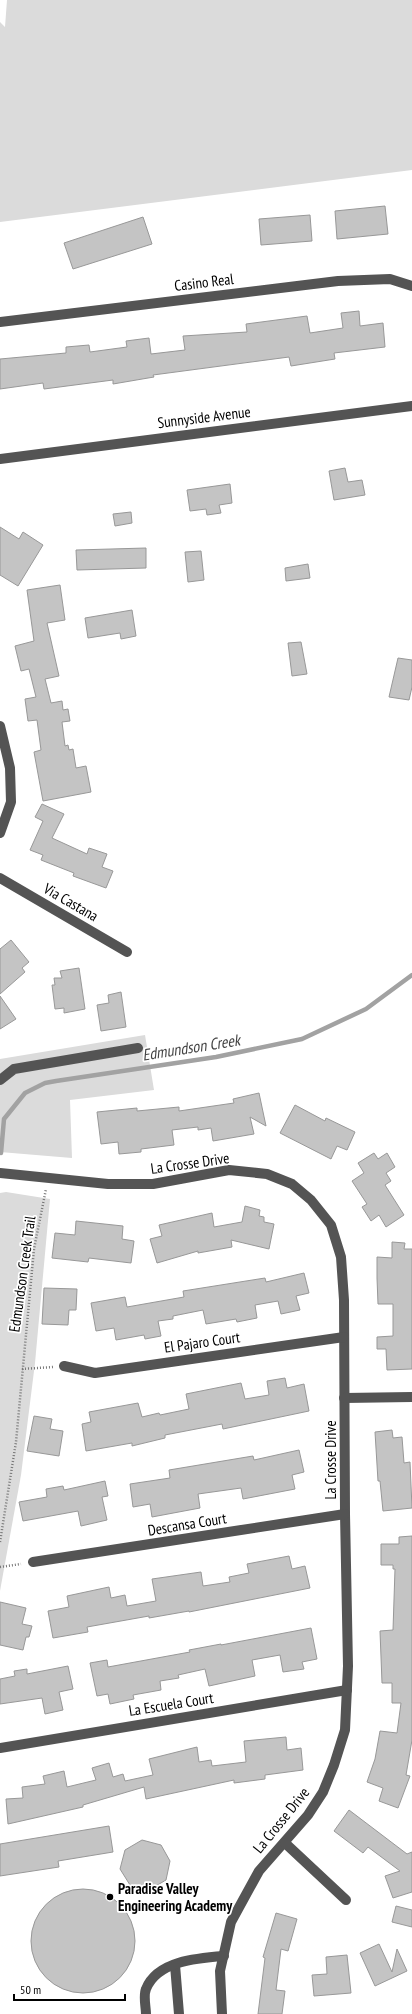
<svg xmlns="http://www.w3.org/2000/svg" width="412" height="2014" viewBox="0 0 412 2014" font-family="'PT Sans Narrow',sans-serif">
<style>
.green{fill:#dbdbdb}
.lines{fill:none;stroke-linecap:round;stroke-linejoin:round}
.stream{stroke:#a2a2a2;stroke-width:4.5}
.building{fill:#c4c4c4;stroke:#989898}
.path{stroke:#767676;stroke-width:2.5;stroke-dasharray:1 2;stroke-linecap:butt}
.minor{stroke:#545454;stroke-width:10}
.poi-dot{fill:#000;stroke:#fff;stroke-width:1.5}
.labels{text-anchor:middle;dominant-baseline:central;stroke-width:3.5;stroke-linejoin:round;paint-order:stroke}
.street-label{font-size:15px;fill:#000;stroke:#fff}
.poi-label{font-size:15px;font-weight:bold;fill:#000;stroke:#fff;text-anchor:start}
.water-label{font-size:16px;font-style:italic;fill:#434343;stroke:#fff}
</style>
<rect width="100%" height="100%" fill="#fff"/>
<g class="green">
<path d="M7 0H412V170L0 222V22L5 27Z"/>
<path d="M145 1035 154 1090 70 1100 72 1158 0 1152V1059Z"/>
<path d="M6 1192 50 1199 35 1363 21 1475 0 1591V1193Z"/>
</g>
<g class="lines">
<path class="stream" d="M1 1153 4 1119 25 1093 45 1083 56 1081 216 1057 302 1039 366 1009 412 975"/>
</g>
<g class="building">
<path d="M385 206 388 234 337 239 335 211Z"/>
<path d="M310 215 312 241 261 245 259 219Z"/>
<path d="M143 217 152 244 73 269 64 243Z"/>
<path d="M359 311 360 326 383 323 385 347 334 353 335 359 291 366 289 357 153 375 154 377 113 384V380L44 389 43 383 0 389V359L66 353V347L89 345 90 352 127 347 126 341 149 338 151 354 185 350 183 336 247 332 246 324 307 316 310 333 343 328 341 313Z"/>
<path d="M345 468 348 482 362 480 365 495 334 500 329 471Z"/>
<path d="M230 484 232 503 219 505 221 513 207 515 206 509 190 511 187 490Z"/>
<path d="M131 512 132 523 115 526 113 514Z"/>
<path d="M0 527 19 539 23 532 43 545 18 586 0 575Z"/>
<path d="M146 548V568L77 570 76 550Z"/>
<path d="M201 551 204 580 188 582 185 552Z"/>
<path d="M308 564 310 578 286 581 285 568Z"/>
<path d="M60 585 65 620 47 623 59 676 45 679 51 703 62 701 63 710 68 709 70 721 62 722 65 746 68 745 69 750 73 749 76 768 86 766 91 792 43 801 34 752 41 750 37 720 28 721 25 699 36 697 29 669 21 671 15 646 34 641 27 590Z"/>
<path d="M132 610 136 636 121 639 120 633 88 638 85 618Z"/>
<path d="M301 642 307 674 292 676 288 643Z"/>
<path d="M398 658 412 660V687L409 700 389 697Z"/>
<path d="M42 804 64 814 52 838 87 854 89 848 107 854 102 867 113 871 106 888 73 876 74 873 41 860 43 855 30 850 43 821 35 817Z"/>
<path d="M11 940 29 962 22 968 25 972 0 994V949Z"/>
<path d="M79 968 85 1009 64 1013V1008L55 1009 52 985H55L54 978H62L60 971Z"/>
<path d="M121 992 126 1027 101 1031 97 1005 109 1003 108 995Z"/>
<path d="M0 996 16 1019 0 1029Z"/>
<path d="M259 1093 266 1126 250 1117 254 1134 213 1141 211 1128 198 1130V1127L172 1130 174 1145 141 1149V1152L119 1154 118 1142 101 1144 97 1112 137 1108V1111L179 1107V1111L234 1103 233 1099Z"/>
<path d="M295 1105 325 1121 326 1118 355 1132 347 1150 337 1146 331 1159 280 1133Z"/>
<path d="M374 1153 378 1159 387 1153 395 1167 386 1173 391 1181 385 1185 404 1215 386 1227 379 1215 371 1221 362 1207 367 1204 352 1181 364 1173 358 1163Z"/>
<path d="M245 1206 260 1210 259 1216 264 1217V1222L274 1224 269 1249 231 1240 232 1247 198 1253V1251L157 1263 150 1239 162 1236 159 1225 212 1213 214 1227 242 1222Z"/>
<path d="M76 1221 123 1226 122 1239 134 1241 131 1263 89 1258 88 1262 52 1258 55 1233 75 1235Z"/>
<path d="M392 1242 405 1243 404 1249H412V1369L387 1370 386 1349H377V1337L393 1336V1304H378L377 1278V1257L392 1258Z"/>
<path d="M304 1273 309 1293 296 1296 300 1310 281 1314 278 1301 255 1305 257 1318 237 1322 236 1319 206 1324 203 1310 173 1316V1319L158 1321 161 1336 145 1339 144 1335 116 1340 114 1328 96 1331 91 1303 125 1297 127 1307 184 1297 183 1291 265 1278 266 1282Z"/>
<path d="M44 1288 77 1289 76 1310H69L68 1325 42 1324Z"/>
<path d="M285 1378 287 1388 304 1384 309 1411 223 1429 222 1424 165 1435V1438L132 1446V1443L86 1451 82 1424 91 1422 89 1412 138 1403 142 1417 159 1413 160 1415 189 1409 186 1394 241 1383 245 1399 269 1395 267 1381Z"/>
<path d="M34 1416 52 1419 50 1429 63 1431 59 1456 27 1451Z"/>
<path d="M392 1430 393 1438 402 1437 404 1463 410 1462 412 1508 383 1511 380 1481H378L375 1432Z"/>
<path d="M299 1450 304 1472 292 1475 295 1489 243 1499 241 1488 198 1494 200 1508 152 1517 150 1504 133 1507 130 1484 170 1478 169 1470 253 1456 254 1460Z"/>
<path d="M105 1481 108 1496 102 1497 107 1520 81 1526 78 1511 23 1521 19 1502 47 1497 46 1489 63 1486 64 1490Z"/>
<path d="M412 1536V1740L406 1775 410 1776 398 1808 379 1801 383 1788 367 1782 375 1759 380 1731 397 1733 401 1703H392V1683H382L380 1631 393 1630 395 1569H393V1565H381V1544H399V1537Z"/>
<path d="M289 1556 292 1569 305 1566 310 1588 189 1612V1611L149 1618V1616L87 1627 88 1632 53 1638 48 1611 69 1607 67 1596 109 1587 111 1598 125 1595 127 1606 156 1601 152 1579 201 1572 203 1586 230 1582 229 1577 249 1573 247 1564Z"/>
<path d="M0 1602 26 1608 22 1624 32 1626 29 1637H26L23 1650 0 1645Z"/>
<path d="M311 1628 317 1659 302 1662 304 1669 283 1672 280 1655 252 1660 255 1676 209 1686 205 1669 178 1675 179 1678 160 1681 161 1690 133 1695 134 1699 110 1704 108 1694 97 1696 90 1663 107 1660 108 1667 190 1652 189 1650 221 1644V1645Z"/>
<path d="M68 1666 73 1689 59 1692 63 1710 45 1714 42 1698 0 1704V1679L15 1676 14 1671 27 1669V1674Z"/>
<path d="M286 1737 287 1750 301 1748 303 1770 265 1775V1779L234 1783V1780L146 1799 144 1787 83 1805V1807L8 1824 6 1799 23 1798 22 1787 45 1784 43 1776 64 1771 67 1787 96 1780 92 1768 109 1763 113 1777 123 1774 125 1781 153 1775 149 1759 197 1747 199 1762 211 1760 212 1766 246 1762 244 1741Z"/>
<path d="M349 1810 407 1854 412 1852V1892L393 1898 385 1876 400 1871 368 1847 363 1853 334 1831Z"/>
<path d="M109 1826 113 1852 58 1861 59 1867 0 1876V1844Z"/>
<path d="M142 1840 161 1845 170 1861 166 1880 149 1890 130 1885 120 1869 125 1850Z"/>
<circle cx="83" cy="1941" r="52"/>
<path d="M396 1906 412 1910V1927L392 1922Z"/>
<path d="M276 1913 297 1919 288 1951 281 1949 276 1990 285 1991 282 2014H258L265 1958 263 1957Z"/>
<path d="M379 1944 392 1972 397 1949 407 1971 375 1986 360 1953Z"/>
<path d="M347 1955 351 1993 314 1996 312 1975 327 1974 326 1957Z"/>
</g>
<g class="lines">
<g class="path">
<path d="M22 1369 53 1367"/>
<path d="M0 1542 16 1442 34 1249 46 1189"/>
<path d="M0 1567 21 1564"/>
</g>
<g class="minor">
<path d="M0 322 338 281 390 279 412 286"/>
<path d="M0 459 412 406"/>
<path d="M0 726 10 768 11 802 0 833"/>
<path d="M0 878 127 952"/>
<path d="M0 1080 14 1069 138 1048"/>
<path d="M0 1173 108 1184H153L229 1170 267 1174 292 1184 311 1200 331 1225 341 1257 344 1300 345 1514 348 1666 345 1730 334 1765 323 1792 308 1815 259 1871 231 1922 220 1971 222 2014"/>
<path d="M64 1366 95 1373 344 1337"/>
<path d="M344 1398 412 1397"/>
<path d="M33 1562 345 1514"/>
<path d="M0 1748 347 1690"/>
<path d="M285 1843 346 1900"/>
<path d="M175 1965 179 2014"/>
<path d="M146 2014C146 2007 143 1996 146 1989 157 1961 197 1958 224 1956"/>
</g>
</g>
<circle class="poi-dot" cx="110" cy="1897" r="4"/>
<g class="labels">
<g class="street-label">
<text transform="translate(204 282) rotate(-7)">Casino Real</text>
<text transform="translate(204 417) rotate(-7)">Sunnyside Avenue</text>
<text transform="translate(71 902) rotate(30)">Via Castana</text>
<text transform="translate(190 1163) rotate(-8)">La Crosse Drive</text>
<text transform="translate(22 1274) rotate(-82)">Edmundson Creek Trail</text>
<text transform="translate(202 1342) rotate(-8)">El Pajaro Court</text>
<text transform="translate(330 1460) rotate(-90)">La Crosse Drive</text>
<text transform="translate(187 1524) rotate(-9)">Descansa Court</text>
<text transform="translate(171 1704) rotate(-9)">La Escuela Court</text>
<text transform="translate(281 1820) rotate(-51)">La Crosse Drive</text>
</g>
<g class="poi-label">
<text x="118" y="1888">Paradise Valley<tspan x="118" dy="17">Engineering Academy</tspan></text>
</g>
<g class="water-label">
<text transform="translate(191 1047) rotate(-9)">Edmundson Creek</text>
</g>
</g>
<path d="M14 1994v6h111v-6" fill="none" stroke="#000000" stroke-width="2"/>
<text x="20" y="1994" font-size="12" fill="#000000" stroke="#ffffff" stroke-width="3" paint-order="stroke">50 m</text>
</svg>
